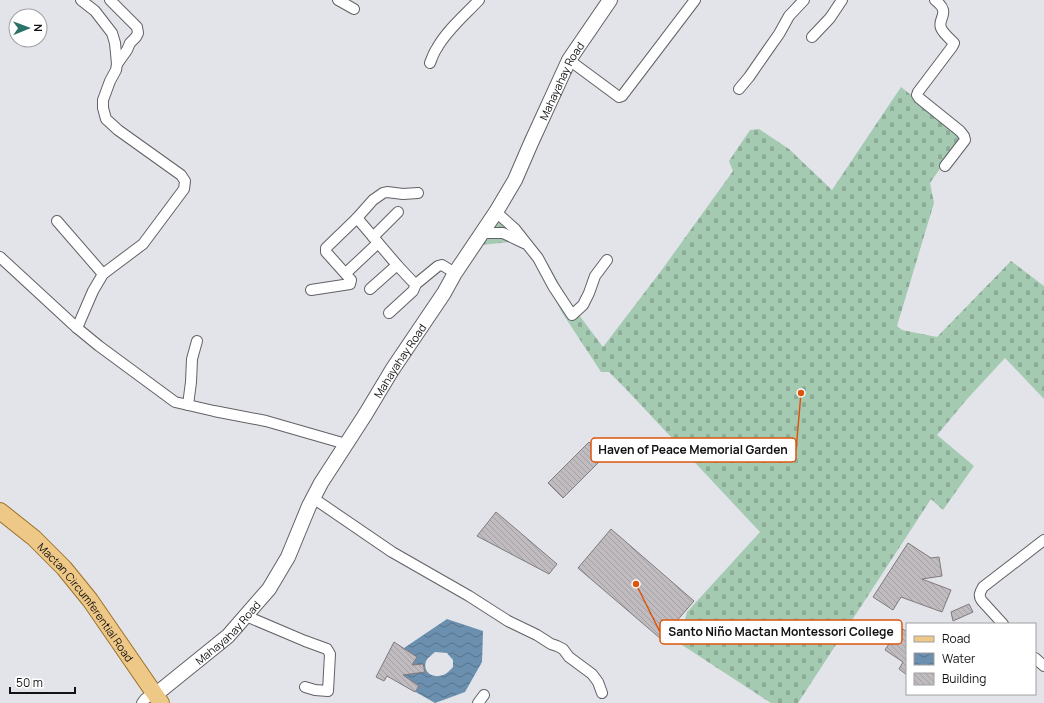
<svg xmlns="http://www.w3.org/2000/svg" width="1044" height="703" viewBox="0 0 1044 703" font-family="Manrope,sans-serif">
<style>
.cemetery{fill:url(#cemetery-stones)}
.water{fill:url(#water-waves);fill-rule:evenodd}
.building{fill:url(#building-back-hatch);stroke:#7f7a7d}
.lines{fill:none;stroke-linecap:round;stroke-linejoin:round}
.street-casing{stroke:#616166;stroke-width:12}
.secondary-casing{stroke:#616166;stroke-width:16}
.primary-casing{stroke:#9a7129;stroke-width:18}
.street{stroke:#fff;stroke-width:10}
.secondary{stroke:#fff;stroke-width:14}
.primary{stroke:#eec886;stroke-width:16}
.labels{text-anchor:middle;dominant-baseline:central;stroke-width:3;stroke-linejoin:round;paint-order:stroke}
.street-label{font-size:11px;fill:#121214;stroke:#fff}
.leader{fill:none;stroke:#dd550c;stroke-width:1.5}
.callout-dot{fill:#dd550c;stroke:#fff;stroke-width:1.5}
.callout{fill:#fff;stroke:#dd550c;stroke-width:1.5}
.callout-label{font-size:12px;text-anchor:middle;font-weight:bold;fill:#121214}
</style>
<defs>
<pattern id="cemetery-stones" width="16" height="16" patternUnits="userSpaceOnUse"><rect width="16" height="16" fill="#a5cab2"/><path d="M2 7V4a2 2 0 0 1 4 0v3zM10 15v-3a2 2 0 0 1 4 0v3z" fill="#8dac98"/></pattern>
<pattern id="water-waves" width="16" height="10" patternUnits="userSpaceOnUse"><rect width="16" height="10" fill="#6b8fae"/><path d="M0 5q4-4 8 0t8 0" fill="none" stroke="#57738c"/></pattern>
<pattern id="building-back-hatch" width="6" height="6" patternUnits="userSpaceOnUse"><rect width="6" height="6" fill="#c0bbbf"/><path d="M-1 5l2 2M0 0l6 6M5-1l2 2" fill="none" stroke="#a4a0a3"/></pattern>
</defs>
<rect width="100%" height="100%" fill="#e3e4ea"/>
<path class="cemetery" d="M901 87 915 98 914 100 962 137 930 183 934 203 897 326 902 330 937 337 1011 261 1044 286V399L1005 358 968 398 937 435 974 466 943 510 931 499 798 703H771L679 643 687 612 760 532 624 387 609 372H601L561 311 533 254 510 242 481 245 502 211 530 240 548 264 570 303 603 347 661 271 733 171 729 161 750 130 759 129 789 149 832 190Z"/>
<path class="water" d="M447 619 483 631 482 662 465 692 435 703 393 679 391 676 404 648ZM435 652 447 653 453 660V667C450 670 447 674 443 675 433 679 422 672 426 661 428 657 432 655 435 652Z"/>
<g class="building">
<path d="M589 442 604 457 563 498 548 483Z"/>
<path d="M496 512 557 564 549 574 477 536Z"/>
<path d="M611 529 694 601 661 639 578 568Z"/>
<path d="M908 543 931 558 939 557 942 576 922 579 951 590 942 612 901 597 893 610 873 597Z"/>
<path d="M969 604 973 612 953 621 951 612Z"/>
<path d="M900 627 907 632V675L899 669 903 662 885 650Z"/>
<path d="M394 642 417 657 412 665 423 664 425 672 403 675 419 686 415 692 387 676 384 681 376 677Z"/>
</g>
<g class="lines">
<g class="street-casing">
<g id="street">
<path d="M110 0 137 27 138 33 136 37 130 43 127 50 117 64"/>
<path d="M338 0 354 9"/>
<path d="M935 0C952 13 937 18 941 28 943 33 950 39 954 43L952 47 918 92 917 95 919 98 960 131 964 136 965 140 945 166"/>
<path d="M812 37 830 18 842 0"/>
<path d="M569 60 619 97 622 96 695 0"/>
<path d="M430 63C432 58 434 52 437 48 447 30 465 15 479 0"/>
<path d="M739 89 749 77 767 51 779 34 789 16 804 0"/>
<path d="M496 212 515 229 538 258 553 286 572 315 583 305 589 293 595 276 607 260"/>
<path d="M357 218 397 265 412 281 416 284"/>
<path d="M57 221 103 274"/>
<path d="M482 233H503L524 243"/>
<path d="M373 237 398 212"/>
<path d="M0 257 77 328 99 346 175 402 214 411 266 421 346 444"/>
<path d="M346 273 378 243"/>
<path d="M370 289 397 265"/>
<path d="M311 290 350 284 351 280 326 252V248L357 218 373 200 383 193 387 192 403 194 418 193"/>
<path d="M389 313 413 291 416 284 438 266 442 265 455 273"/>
<path d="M77 328 93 291 103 274 143 244 184 189 185 181 181 175 118 130 106 119 103 108V100L110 81 116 70 117 64 115 43 112 33 95 11 81 0"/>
<path d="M188 405 191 382 192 359 197 341"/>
<path d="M313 498 392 552 469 596 508 621 537 635 551 644 557 646 563 649 569 657 592 674 598 682 602 693"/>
<path d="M246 616 305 641 327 649 330 654 328 691 315 690 305 687"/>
<path d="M1003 624 982 601C978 596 980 592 983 587L1044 540"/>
<path d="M1035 658 1044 666"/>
<path d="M142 703 145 699 154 693"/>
<path d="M478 703 484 695"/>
</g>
</g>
<g class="secondary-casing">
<g id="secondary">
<path id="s1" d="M155 695 228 636 269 589 288 557 309 506 321 483 365 415 392 370 444 293 455 273 496 212 515 180 531 143 569 60 610 0"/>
</g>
</g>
<g class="primary-casing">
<g id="primary">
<path id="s2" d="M0 511 34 538 64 568 90 600 161 703"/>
</g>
</g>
<use href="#street" class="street"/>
<use href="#secondary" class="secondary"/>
<use href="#primary" class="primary"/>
</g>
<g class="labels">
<g class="street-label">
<text stroke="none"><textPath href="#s1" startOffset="744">Mahayahay Road</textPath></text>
<text stroke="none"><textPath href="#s1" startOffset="420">Mahayahay Road</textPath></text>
<text stroke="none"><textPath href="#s2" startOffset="126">Mactan Circumferential Road</textPath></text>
<text stroke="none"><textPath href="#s1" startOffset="96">Mahayahay Road</textPath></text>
</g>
</g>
<path class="leader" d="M801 393L796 450M636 584L660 632"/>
<g class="callout-dot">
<circle cx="801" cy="393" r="4"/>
<circle cx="636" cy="584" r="4"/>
</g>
<g class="callout">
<rect x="591" y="438" width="205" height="24" rx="4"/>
<rect x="660" y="620" width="242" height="24" rx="4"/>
</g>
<g class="callout-label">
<text x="693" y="454">Haven of Peace Memorial Garden</text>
<text x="781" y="636">Santo Niño Mactan Montessori College</text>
</g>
<rect x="906" y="623" width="130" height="72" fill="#ffffff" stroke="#a0a0a1"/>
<rect x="914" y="636" width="20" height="6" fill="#eec886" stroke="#a0a0a1"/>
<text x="942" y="643" font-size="12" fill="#121214">Road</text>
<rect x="914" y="653" width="20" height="12" fill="url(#water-waves)" stroke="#a0a0a1"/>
<text x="942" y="663" font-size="12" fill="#121214">Water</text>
<rect x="914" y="673" width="20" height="12" fill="url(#building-back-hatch)" stroke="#a0a0a1"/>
<text x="942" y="683" font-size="12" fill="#121214">Building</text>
<g transform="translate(28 28) rotate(89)"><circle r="19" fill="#ffffff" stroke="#a0a0a1"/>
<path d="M0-3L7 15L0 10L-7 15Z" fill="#2b7268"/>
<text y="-6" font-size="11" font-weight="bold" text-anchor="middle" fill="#121214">N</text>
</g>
<path d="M10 687v6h65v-6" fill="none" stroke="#121214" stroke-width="2"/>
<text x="16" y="687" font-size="12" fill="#121214" stroke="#ffffff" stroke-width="3" paint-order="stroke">50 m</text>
</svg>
